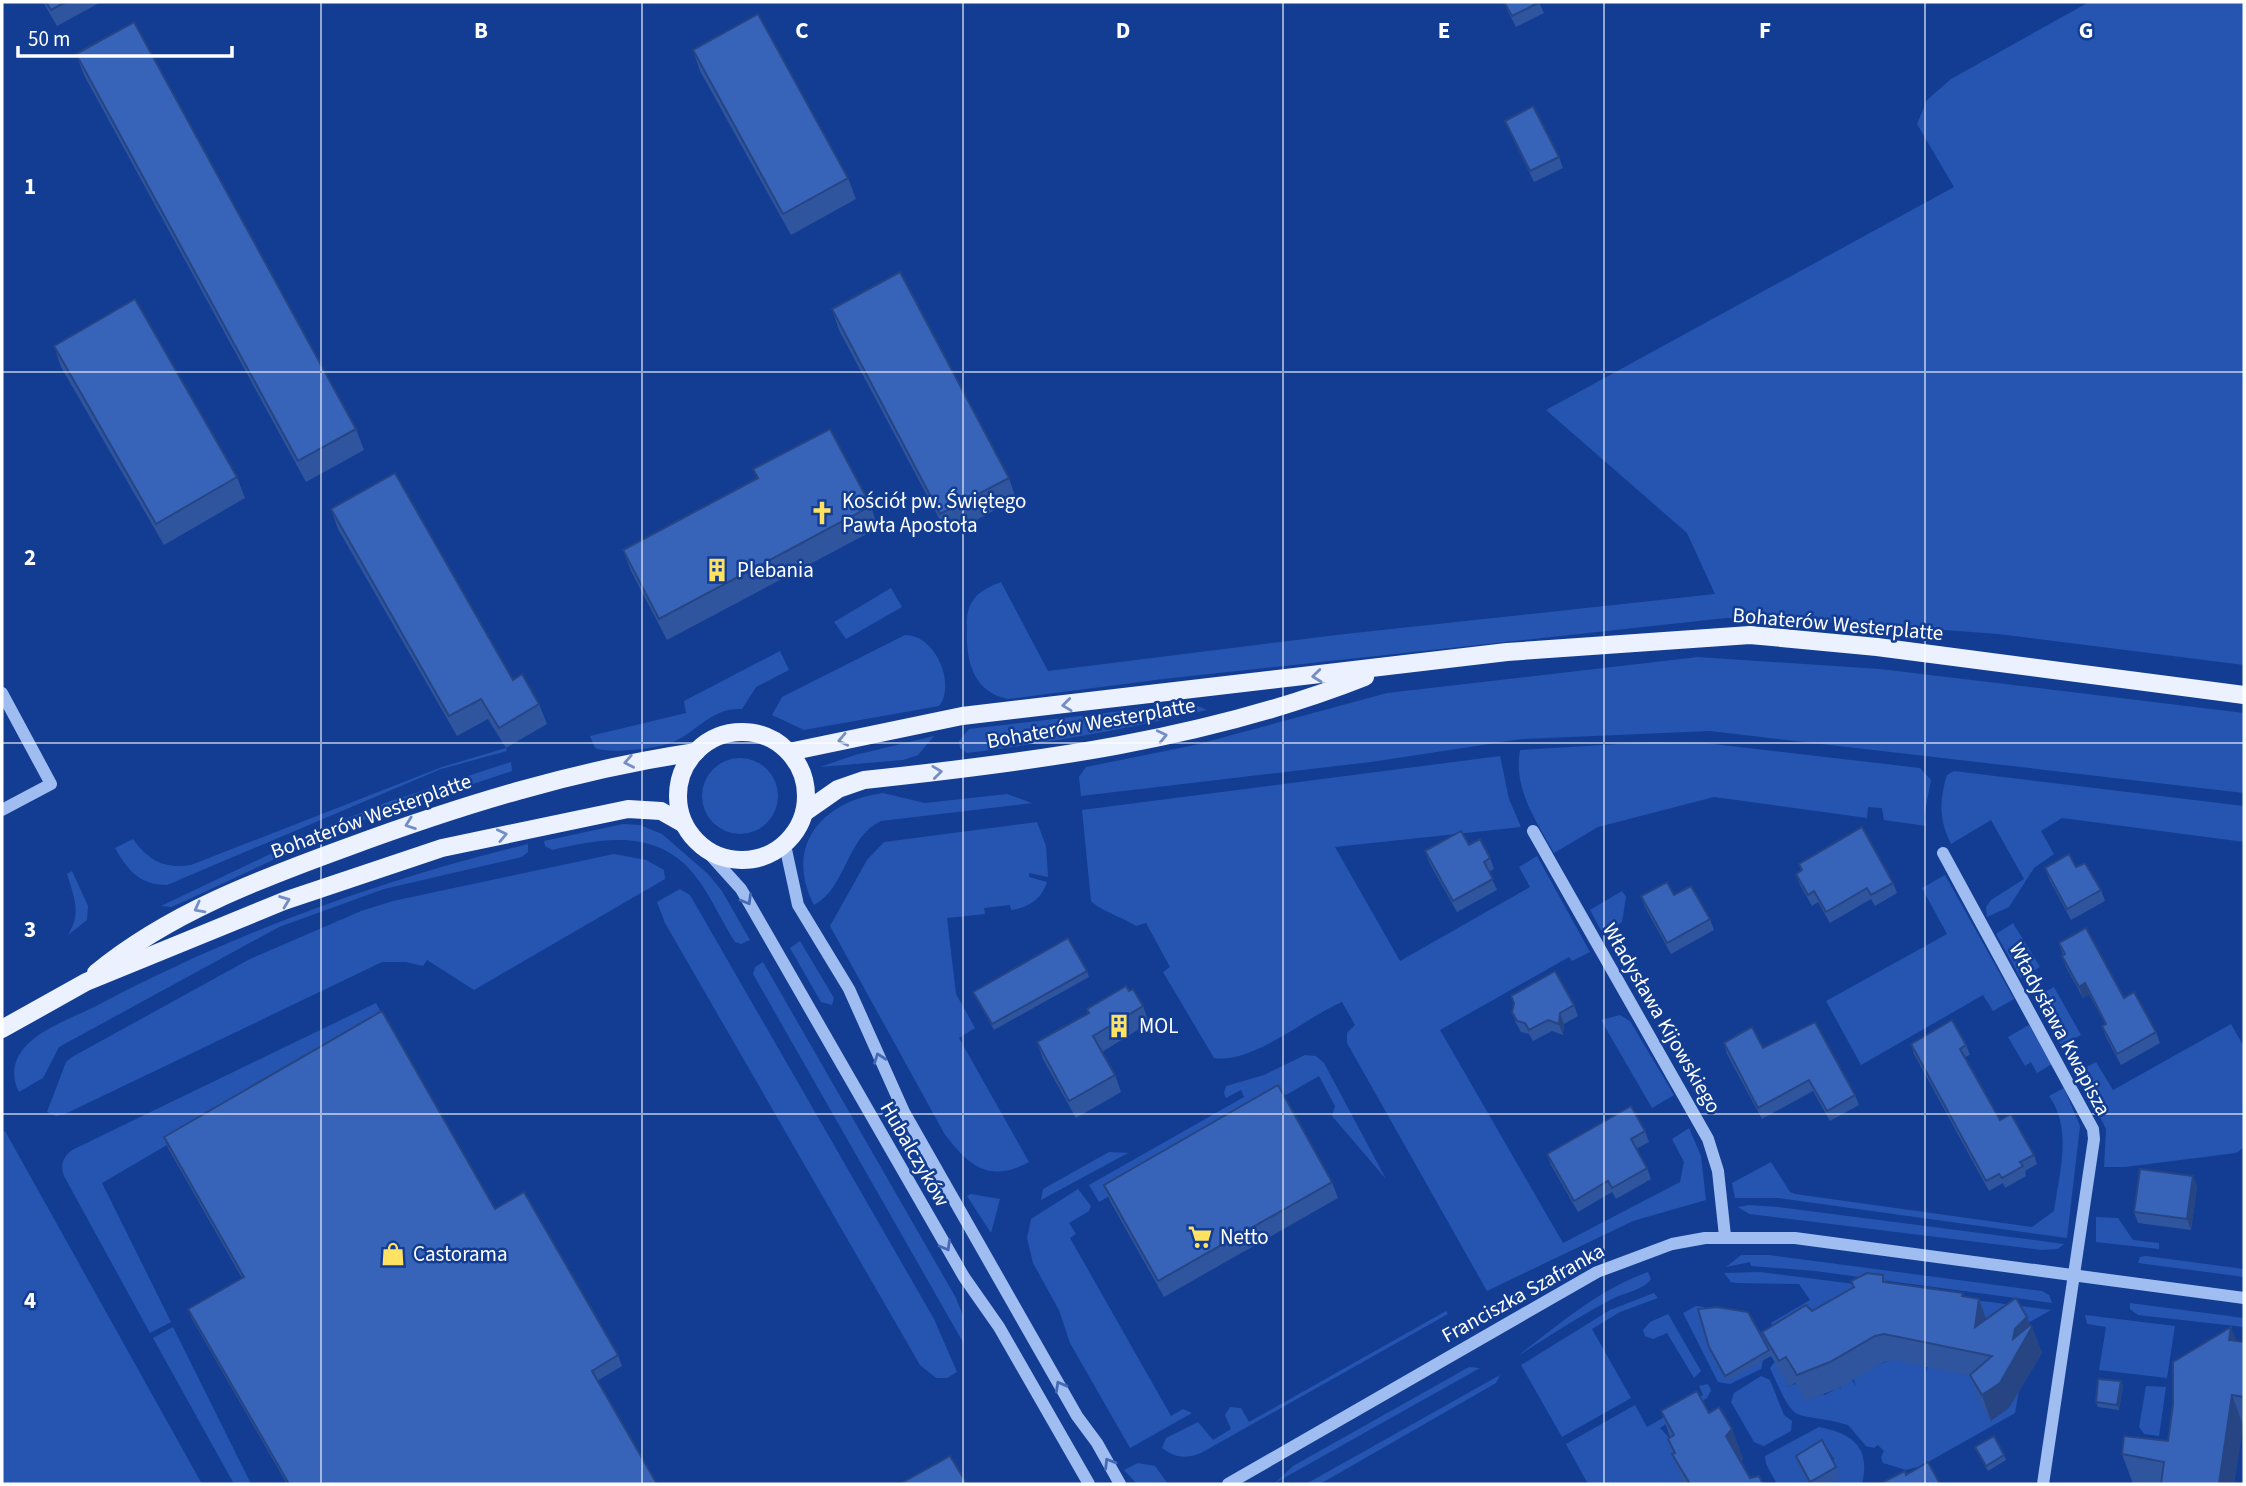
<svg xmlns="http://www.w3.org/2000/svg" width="2246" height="1486" viewBox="0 0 2246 1486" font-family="'Source Sans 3',sans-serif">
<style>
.green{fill:#2555b1}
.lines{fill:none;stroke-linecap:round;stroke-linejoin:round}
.minor{stroke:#a0bdf2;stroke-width:12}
.major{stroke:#ebf1ff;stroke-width:18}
.wall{fill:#2f559f}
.shaded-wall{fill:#264582}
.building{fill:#3763b9;stroke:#264582;stroke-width:2}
.oneway{stroke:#748ec3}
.oneway2{stroke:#446ab4}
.grid{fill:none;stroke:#fff;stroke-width:2;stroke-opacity:0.55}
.labels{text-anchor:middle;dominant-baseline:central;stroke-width:5;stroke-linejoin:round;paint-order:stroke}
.poi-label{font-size:21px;fill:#fff;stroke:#133d92;text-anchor:start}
.street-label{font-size:21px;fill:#fff;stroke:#133d92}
.grid-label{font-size:23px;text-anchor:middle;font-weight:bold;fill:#fff;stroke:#133d92;stroke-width:5;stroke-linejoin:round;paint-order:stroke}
</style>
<rect width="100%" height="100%" fill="#133d92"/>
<g class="green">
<path d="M2089 2H2244V665L1998 634 1825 621 1726 618 1163 679 1008 699C974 692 966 662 967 631 967 620 966 609 974 599 981 590 991 586 1001 582L1048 671 1345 634 1715 594 1687 533 1546 410 1954 187 1917 124 1927 100 1951 79Z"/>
<path d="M891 588 902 607 846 639 834 622Z"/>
<path d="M905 635C936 635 956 685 939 706L804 730 772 715 782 697Z"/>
<path d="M780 651 789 670 756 687 742 709C711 707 697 733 670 743 654 749 610 754 595 748L590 736 686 713 684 701Z"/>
<path d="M1698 657 1880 669 2244 713V793L1710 731 1522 739 1371 762 1081 796 1079 777 1086 767 1195 745 1387 693Z"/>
<path d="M1190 703 1207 710C1127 729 1049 743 967 753L960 748 959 741 969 729Z"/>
<path d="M934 736 918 755 903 760 820 767 855 755Z"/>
<path d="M1652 742 1705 743 1920 768 1931 780 1924 816 1926 826 1884 820 1882 808 1868 807 1867 818 1714 797 1598 827 1554 853C1536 821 1513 788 1520 750Z"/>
<path d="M506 748 507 751 441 769 167 885C139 885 128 870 115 848L133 839C149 861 164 869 191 865L442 767Z"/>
<path d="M1500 756 1509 799 1521 827 1335 847 1400 961 1530 887 1519 867 1537 856 1590 952 1572 961 1569 957 1440 1030 1563 1243 1680 1182 1684 1162 1672 1139 1689 1128 1701 1156 1706 1200 1633 1221 1487 1291 1347 1043V1033L1355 1025 1342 1002C1306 1017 1254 1064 1214 1058L1163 972 1170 967 1146 923 1136 926C1124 918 1099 910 1091 901L1082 810Z"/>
<circle cx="740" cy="796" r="38"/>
<path d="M511 762 512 771 346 826 185 901 171 907 161 906 333 824 388 802Z"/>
<path d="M1954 771 2244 806V842L2062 818 2041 831 2054 854 2034 868 2009 907 1987 917 1986 907 1991 900 2024 879 1991 820 1951 844C1939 820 1939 800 1947 775Z"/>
<path d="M883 793 925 803 1007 794 1032 803 881 821C846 837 847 887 814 905 783 845 823 801 883 793Z"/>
<path d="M1037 822 1046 846 1048 877 1029 873V877L1047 882C1042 899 1028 908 1011 910L1010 905 984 908 985 914 947 918 956 994 975 1028 959 1038 1029 1162C988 1184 968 1165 944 1133L830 926 867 860 884 842Z"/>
<path d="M623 824 640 825 662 834 708 874 722 891 750 940 741 944 735 942C722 922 713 900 699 881 662 828 607 837 552 850L545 846 544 841Z"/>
<path d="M528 844V852L522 857 384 889 279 927 59 1047 43 1078 19 1092C11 1077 13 1061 24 1048 42 1027 78 1016 102 1003 237 932 379 880 528 844Z"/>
<path d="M614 854 646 860 664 870 665 879 474 990 427 960 423 966 406 962H382L65 1114 56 1116 47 1112 66 1062 72 1057 250 959 361 911 393 901Z"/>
<path d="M72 871 88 906 87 920 68 935C82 913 74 897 67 874Z"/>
<path d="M1945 875 2014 999 1993 1011 1983 995 1861 1065 1826 1001 1947 934 1922 888Z"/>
<path d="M680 889 690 895 934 1319 957 1372 947 1378H936L920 1365 665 923 657 902Z"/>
<path d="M1622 891 1626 897 1622 922 1603 934 1590 910Z"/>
<path d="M2013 923 2040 967 2021 978 1996 934Z"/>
<path d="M800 941 834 998 832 1005 821 1002 790 948Z"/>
<path d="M763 962 956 1298 963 1316 964 1344 753 974 755 967Z"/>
<path d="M2054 987 2081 1035 2061 1045 2034 998Z"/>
<path d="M376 1003 384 1018 102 1183 171 1322 150 1333 64 1176C60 1165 63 1157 72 1150Z"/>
<path d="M1620 1015 1630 1021 1674 1095 1652 1108 1601 1020Z"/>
<path d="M2231 1024 2244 1047V1147L2236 1153 2125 1167H2104L2106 1129 2077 1072 2096 1062 2113 1090Z"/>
<path d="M2029 1025 2052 1064 2037 1073 2031 1062 2025 1066 2008 1037Z"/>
<path d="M1305 1055 1316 1056 1324 1063 1386 1179 1332 1116 1335 1106 1319 1076 1099 1202 1089 1185 1244 1097 1241 1090 1226 1098 1224 1093 1226 1086 1264 1075Z"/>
<path d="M2064 1088 2080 1126 2067 1238 1778 1198H1735L1732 1183 1771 1162 1790 1192 1795 1194 2032 1227 2054 1211C2059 1174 2073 1129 2049 1096Z"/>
<path d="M5 1131 202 1484H2V1133Z"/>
<path d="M1109 1152 1128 1153 1041 1200 1043 1189Z"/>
<path d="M1078 1189 1091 1206 1089 1211 1069 1223 1076 1234 1070 1238 1171 1416 1183 1409 1192 1413 1130 1448 1070 1343 1059 1310 1033 1263 1027 1238 1031 1219Z"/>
<path d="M971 1194 1000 1199 991 1233 967 1196Z"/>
<path d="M1749 1205 1778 1207 2064 1244 2058 1249 2042 1250 1749 1214 1738 1207Z"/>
<path d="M2096 1217 2118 1218 2133 1240 2159 1243V1249L2096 1242Z"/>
<path d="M1741 1255H1769L2042 1291 2049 1295 2052 1303 1815 1271 1751 1266 1750 1262 1726 1267Z"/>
<path d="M2146 1256 2244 1269V1277L2138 1263 2140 1257Z"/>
<path d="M1648 1272 1651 1279C1644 1290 1623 1293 1612 1299 1576 1318 1553 1334 1519 1355 1559 1324 1600 1289 1648 1272Z"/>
<path d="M1760 1272 1862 1285 1778 1334 1771 1323 1810 1300 1799 1284 1738 1283 1731 1282 1724 1273Z"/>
<path d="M1654 1293 1658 1298 1620 1312 1592 1329 1631 1398 1562 1437 1521 1365 1610 1310Z"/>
<path d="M1967 1299 2051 1310 2026 1324 2025 1355 2015 1413 1921 1466 1906 1470 1883 1463 1881 1457 1884 1451 1878 1445 1874 1448 1866 1446 1848 1425C1790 1408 1799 1432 1770 1368L1786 1347 1788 1387 1795 1384 1825 1395 1839 1387 1841 1390 1840 1387 1852 1380 1856 1386 1852 1375 1888 1361 1887 1352 1927 1361 1926 1373 1928 1365 1942 1367V1371Z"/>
<path d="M2130 1303 2244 1318V1327L2138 1315 2130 1309Z"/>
<path d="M1696 1306 1704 1307 1707 1314 1700 1315 1711 1353 1750 1339 1766 1329 1769 1336 1761 1369 1730 1384 1718 1382 1683 1313Z"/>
<path d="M1446 1311 1448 1314 1201 1453C1187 1459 1174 1458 1162 1448L1166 1438 1198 1422 1213 1440 1231 1429 1225 1415 1230 1407 1241 1408 1249 1422Z"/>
<path d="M1668 1314 1701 1371 1694 1378 1667 1333 1653 1339 1645 1336 1643 1330 1650 1322Z"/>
<path d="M2085 1315 2175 1326 2167 1378 2099 1370 2106 1327 2087 1324Z"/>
<path d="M173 1327 251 1484H234L153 1338Z"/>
<path d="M1469 1367 1480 1368 1275 1483 1293 1466Z"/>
<path d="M1500 1375 1496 1383 1320 1484H1306Z"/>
<path d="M1761 1376 1770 1380 1784 1415 1792 1421 1791 1431 1764 1446 1754 1442 1731 1402 1734 1393Z"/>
<path d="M1708 1384 1711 1390 1707 1398 1660 1428 1672 1441 1683 1484H1588L1566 1444 1635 1405 1647 1427 1703 1395 1699 1386Z"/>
<path d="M2146 1386 2166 1387 2159 1436 2144 1434 2139 1427Z"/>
<path d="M1819 1427C1852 1433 1871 1447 1862 1484H1829L1834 1459 1827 1448 1800 1467 1809 1484H1777L1766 1464 1765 1456Z"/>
<path d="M1138 1463 1155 1466 1168 1484H1137L1124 1470Z"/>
</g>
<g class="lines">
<g class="minor">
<path d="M2 693 51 784 2 810"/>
<path d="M1533 831 1708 1139 1718 1171 1725 1236"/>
<path d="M785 845 798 905 849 989 904 1112 1077 1416 1097 1443 1120 1484"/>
<path d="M704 848 741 889 964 1277 999 1327 1089 1484"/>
<path d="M1943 853 2093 1129 2094 1139 2043 1484"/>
<path d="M1228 1484 1597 1272 1672 1244 1705 1238H1795L2244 1298"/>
</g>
<g class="major">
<circle cx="742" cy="796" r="64"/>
<path d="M789 752 962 716 1507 652 1750 635 1877 647 2244 695"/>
<path d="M805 812 838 789 864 780C1033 762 1206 740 1365 677"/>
<path d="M96 973C169 913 260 879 348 847 462 805 575 770 696 752"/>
<path d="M2 1029 86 982 284 901 442 848 628 809 661 811 684 824"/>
</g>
</g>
<g class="wall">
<path d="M43 2H101L57 26Z"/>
<path d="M1503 2H1539L1544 13 1516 27Z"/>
<path d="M693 50 848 178 856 199 791 235 700 71Z"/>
<path d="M76 54 356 429 364 450 306 482 84 75Z"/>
<path d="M1505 121 1559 157 1563 168 1534 182 1509 131Z"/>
<path d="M832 309 1009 478 1016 499 948 535 839 330Z"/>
<path d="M54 346 237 477 245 498 164 545 61 367Z"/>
<path d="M753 469 871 506 878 528 667 640 631 571 623 550 757 479Z"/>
<path d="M331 509 539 704 547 724 506 748 488 719 457 736 338 529Z"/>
<path d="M1469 845 1490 858 1494 869 1489 872 1497 890 1457 912 1429 862 1425 851Z"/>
<path d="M1799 864 1893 883 1897 893 1875 906 1871 899 1830 923 1818 902 1812 906 1800 885 1796 874 1801 871Z"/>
<path d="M2076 867 2101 890 2105 901 2071 920 2049 879 2045 868Z"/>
<path d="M1674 895 1710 919 1714 930 1671 954 1645 907 1641 896Z"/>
<path d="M2059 943 2124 998 2156 1032 2160 1043 2121 1065 2106 1037 2102 1026 2105 1024 2089 994 2083 998 2066 967 2062 956 2063 955Z"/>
<path d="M1087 971 1089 977 994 1030 973 992Z"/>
<path d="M1129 991 1143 1006 1149 1023 1102 1052 1115 1075 1121 1092 1076 1118 1043 1059 1037 1042 1088 1014 1087 1009Z"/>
<path d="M1511 996 1574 1005 1578 1016 1564 1024 1563 1035 1552 1031 1533 1041 1529 1034 1521 1032 1516 1023 1512 1012 1514 1005Z"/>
<path d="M1724 1043 1763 1048 1855 1095 1859 1105 1830 1121 1813 1091 1762 1119 1727 1054Z"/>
<path d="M1911 1044 1966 1045 1970 1055 1965 1057 2000 1120 2034 1155 2037 1164 2025 1171 2026 1176 2005 1188 2003 1183 1989 1191 1914 1054Z"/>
<path d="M1645 1131 1649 1142 1636 1149 1647 1168 1651 1179 1616 1199 1612 1192 1578 1212 1551 1165 1547 1154Z"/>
<path d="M164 1137 495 1209 618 1355 622 1366 597 1381 657 1484H287L192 1319 188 1309 242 1278 168 1148Z"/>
<path d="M2193 1176 2197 1187 2191 1230 2138 1223 2134 1212Z"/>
<path d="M1332 1182 1338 1198 1164 1297 1110 1201 1104 1185Z"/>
<path d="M1883 1275 1886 1282 1963 1293 1964 1297 1979 1299 1986 1319 2027 1317 2030 1325 2032 1327 2042 1353 2009 1408 1991 1421 1979 1401 1970 1376 1894 1360 1884 1362 1839 1388 1806 1401 1795 1383 1789 1387 1771 1356 1727 1381 1711 1353 1709 1347 1767 1345 1762 1332 1812 1311 1854 1287 1851 1281Z"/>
<path d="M2231 1327 2236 1341 2244 1342V1425H2243L2234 1484H2133L2122 1454 2168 1441Z"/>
<path d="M2121 1381 2123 1386 2119 1410 2098 1407 2096 1402Z"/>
<path d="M1661 1411 1709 1413 1732 1429 1743 1459 1741 1462 1750 1478 1763 1484H1683L1672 1454H1673L1668 1439 1670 1437Z"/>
<path d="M1975 1447 2004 1455 2006 1460 1988 1471 1977 1452Z"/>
<path d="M1796 1456 1836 1467 1840 1478 1829 1484H1809L1799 1467Z"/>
</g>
<g class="shaded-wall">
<path d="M2085 983 2089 994 2083 998 2079 987Z"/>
<path d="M1560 1013 1564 1024 1563 1035 1559 1024Z"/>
<path d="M2193 1176 2197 1187 2191 1230 2187 1219Z"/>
<path d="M1979 1299 1988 1325 1975 1327Z"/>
<path d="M2027 1317 2031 1329 2032 1327 2042 1353 2009 1408 1991 1421 1982 1395 2013 1339 2015 1329Z"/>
<path d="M2231 1327 2242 1357 2229 1340Z"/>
<path d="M2121 1381 2123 1386 2119 1410 2117 1405Z"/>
<path d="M2232 1395 2243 1425 2234 1484H2219Z"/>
<path d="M1732 1429 1743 1459 1737 1466 1726 1436Z"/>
</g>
<g class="building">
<path d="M46 2H66L51 10Z"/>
<path d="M1504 2H1540L1512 16Z"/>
<path d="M758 14 848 178 783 214 693 50Z"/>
<path d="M134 22 356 429 298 461 76 54Z"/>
<path d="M1533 106 1559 157 1530 171 1505 121Z"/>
<path d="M900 272 1009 478 940 514 832 309Z"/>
<path d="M135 299 237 477 156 524 54 346Z"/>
<path d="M830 429 871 506 659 619 623 550 758 478 753 469Z"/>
<path d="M395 473 513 680 522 674 539 704 499 728 481 699 449 716 331 509Z"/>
<path d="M1862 827 1893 883 1871 895 1867 888 1826 912 1814 891 1808 895 1796 874 1802 870 1799 864Z"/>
<path d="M1461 831 1469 845 1480 839 1490 858 1484 862 1493 879 1453 901 1425 851Z"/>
<path d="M2069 854 2076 867 2085 863 2101 890 2067 909 2045 868Z"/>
<path d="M1667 882 1674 895 1691 886 1710 919 1667 943 1641 896Z"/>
<path d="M2086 928 2124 998 2134 992 2156 1032 2117 1054 2102 1026 2106 1024 2085 983 2079 987 2062 956 2065 954 2059 943Z"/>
<path d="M1068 938 1087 971 992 1024 973 992Z"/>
<path d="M1555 971 1574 1005 1560 1013 1559 1024 1548 1020 1529 1030 1525 1023 1517 1021 1512 1012 1514 1003 1511 996Z"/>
<path d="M1126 986 1129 991 1133 989 1143 1006 1093 1036 1115 1075 1069 1101 1037 1042 1089 1013 1087 1009Z"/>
<path d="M382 1011 495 1209 524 1192 618 1355 592 1371 657 1484H289L188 1309 244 1277 164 1137Z"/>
<path d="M1952 1020 1966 1045 1960 1049 2000 1120 2011 1114 2034 1155 2020 1162 2023 1166 2002 1178 1999 1174 1986 1181 1911 1044Z"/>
<path d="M1815 1022 1855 1095 1827 1111 1809 1080 1758 1108 1724 1043 1752 1027 1763 1048Z"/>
<path d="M1278 1085 1332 1182 1158 1281 1104 1185Z"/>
<path d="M1631 1106 1645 1131 1631 1139 1647 1168 1612 1188 1608 1181 1574 1201 1547 1154Z"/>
<path d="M2140 1169 2193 1176 2187 1219 2134 1212Z"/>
<path d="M1867 1273 1883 1275V1282L1963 1293 1962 1296 1979 1299 1975 1327 2016 1298 2027 1317 2015 1329 2013 1339 2030 1325 2032 1327 2000 1383 1982 1395 1970 1375 1992 1356 1884 1334 1875 1336 1830 1362 1797 1375 1786 1357 1779 1361 1762 1332 1806 1305 1812 1311 1854 1287 1851 1281Z"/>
<path d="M1717 1307 1748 1312 1769 1350 1725 1376 1709 1347 1698 1309Z"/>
<path d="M2231 1327 2229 1340 2244 1342V1397L2232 1395 2219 1484H2161L2164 1462 2122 1454 2124 1436 2168 1441 2173 1404V1362Z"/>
<path d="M2098 1379 2121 1381 2117 1405 2096 1402Z"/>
<path d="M1697 1391 1709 1413 1719 1407 1732 1429 1726 1436 1750 1478 1759 1476 1763 1484H1690L1672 1454 1675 1453 1668 1439 1674 1435 1661 1411Z"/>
<path d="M1994 1436 2004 1455 1986 1466 1975 1447Z"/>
<path d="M1822 1440 1836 1467 1810 1482 1796 1456Z"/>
<path d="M950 1456 967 1484H900Z"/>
<path d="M1928 1462 1940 1484H1879L1905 1471 1906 1475Z"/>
</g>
<defs><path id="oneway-chevron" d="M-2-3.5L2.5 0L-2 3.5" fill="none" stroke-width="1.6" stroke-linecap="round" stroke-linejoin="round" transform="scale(1.75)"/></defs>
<g class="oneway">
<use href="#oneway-chevron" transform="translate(1317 676) rotate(174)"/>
<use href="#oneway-chevron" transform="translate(1067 705) rotate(173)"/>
<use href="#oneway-chevron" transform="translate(1162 736) rotate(-13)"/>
<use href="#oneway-chevron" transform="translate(843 740) rotate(168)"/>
<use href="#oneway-chevron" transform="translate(629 762) rotate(169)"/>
<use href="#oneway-chevron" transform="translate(937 772) rotate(-7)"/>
<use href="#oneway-chevron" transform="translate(410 824) rotate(160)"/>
<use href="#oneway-chevron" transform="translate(502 835) rotate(-12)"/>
<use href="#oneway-chevron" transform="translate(285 901) rotate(-21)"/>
<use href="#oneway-chevron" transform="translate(199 908) rotate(152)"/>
</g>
<g class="oneway2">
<use href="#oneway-chevron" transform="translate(747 900) rotate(60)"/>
<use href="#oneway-chevron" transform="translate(879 1058) rotate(-110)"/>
<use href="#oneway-chevron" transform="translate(946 1246) rotate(60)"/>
<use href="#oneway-chevron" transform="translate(1060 1386) rotate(-119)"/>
<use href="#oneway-chevron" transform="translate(1109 1463) rotate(-121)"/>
</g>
<path class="grid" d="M321 2V1484M642 2V1484M963 2V1484M1283 2V1484M1604 2V1484M1925 2V1484M2 372H2244M2 743H2244M2 1114H2244"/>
<defs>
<g id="church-bare" transform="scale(1.89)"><path d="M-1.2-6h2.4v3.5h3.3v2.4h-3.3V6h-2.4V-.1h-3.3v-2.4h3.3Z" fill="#ffe261" stroke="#133d92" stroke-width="2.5" paint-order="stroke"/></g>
<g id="building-bare" transform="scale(1.89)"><path d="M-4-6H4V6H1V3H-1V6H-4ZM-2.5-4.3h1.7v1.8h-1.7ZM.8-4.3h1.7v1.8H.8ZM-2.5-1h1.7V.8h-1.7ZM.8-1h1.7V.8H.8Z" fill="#ffe261" stroke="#133d92" stroke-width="2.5" paint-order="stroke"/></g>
<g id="supermarket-bare" transform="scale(1.89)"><path d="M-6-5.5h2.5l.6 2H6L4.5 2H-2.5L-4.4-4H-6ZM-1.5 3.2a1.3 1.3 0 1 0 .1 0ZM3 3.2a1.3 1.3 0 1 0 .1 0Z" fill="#ffe261" stroke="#133d92" stroke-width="2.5" paint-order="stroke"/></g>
<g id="shop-bare" transform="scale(1.89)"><path d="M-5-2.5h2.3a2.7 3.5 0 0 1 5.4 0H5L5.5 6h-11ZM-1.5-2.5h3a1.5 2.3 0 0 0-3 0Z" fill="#ffe261" stroke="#133d92" stroke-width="2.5" paint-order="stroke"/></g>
</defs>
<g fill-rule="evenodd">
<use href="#church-bare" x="822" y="513"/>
<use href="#building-bare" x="717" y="570"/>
<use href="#building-bare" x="1119" y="1026"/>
<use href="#supermarket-bare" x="1200" y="1237"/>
<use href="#shop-bare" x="393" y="1254"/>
</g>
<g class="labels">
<g class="poi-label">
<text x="842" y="501">Kościół pw. Świętego<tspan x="842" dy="24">Pawła Apostoła</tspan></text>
<text x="737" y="570">Plebania</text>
<text x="1139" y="1026">MOL</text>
<text x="1220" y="1237">Netto</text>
<text x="413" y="1254">Castorama</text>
</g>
<g class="street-label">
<text transform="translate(1838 624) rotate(5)">Bohaterów Westerplatte</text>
<text transform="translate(1091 723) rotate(-10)">Bohaterów Westerplatte</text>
<text transform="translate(371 816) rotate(-20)">Bohaterów Westerplatte</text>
<text transform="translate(1662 1018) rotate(60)">Władysława Kijowskiego</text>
<text transform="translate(2060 1029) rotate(62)">Władysława Kwapisza</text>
<text transform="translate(915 1154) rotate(60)">Hubalczyków</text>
<text transform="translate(1523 1293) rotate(-29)">Franciszka Szafranka</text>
</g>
</g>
<g class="grid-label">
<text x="481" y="38">B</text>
<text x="802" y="38">C</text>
<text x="1123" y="38">D</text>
<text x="1444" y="38">E</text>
<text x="1765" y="38">F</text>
<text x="2086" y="38">G</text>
<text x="30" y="194">1</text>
<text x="30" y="565">2</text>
<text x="30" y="937">3</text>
<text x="30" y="1308">4</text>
</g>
<rect width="2246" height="1486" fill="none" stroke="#ffffff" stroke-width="7"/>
<path d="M18 46v10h214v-10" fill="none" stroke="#ffffff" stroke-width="3.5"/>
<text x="28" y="46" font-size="21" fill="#ffffff" stroke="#133d92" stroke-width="5" paint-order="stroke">50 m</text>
</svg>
